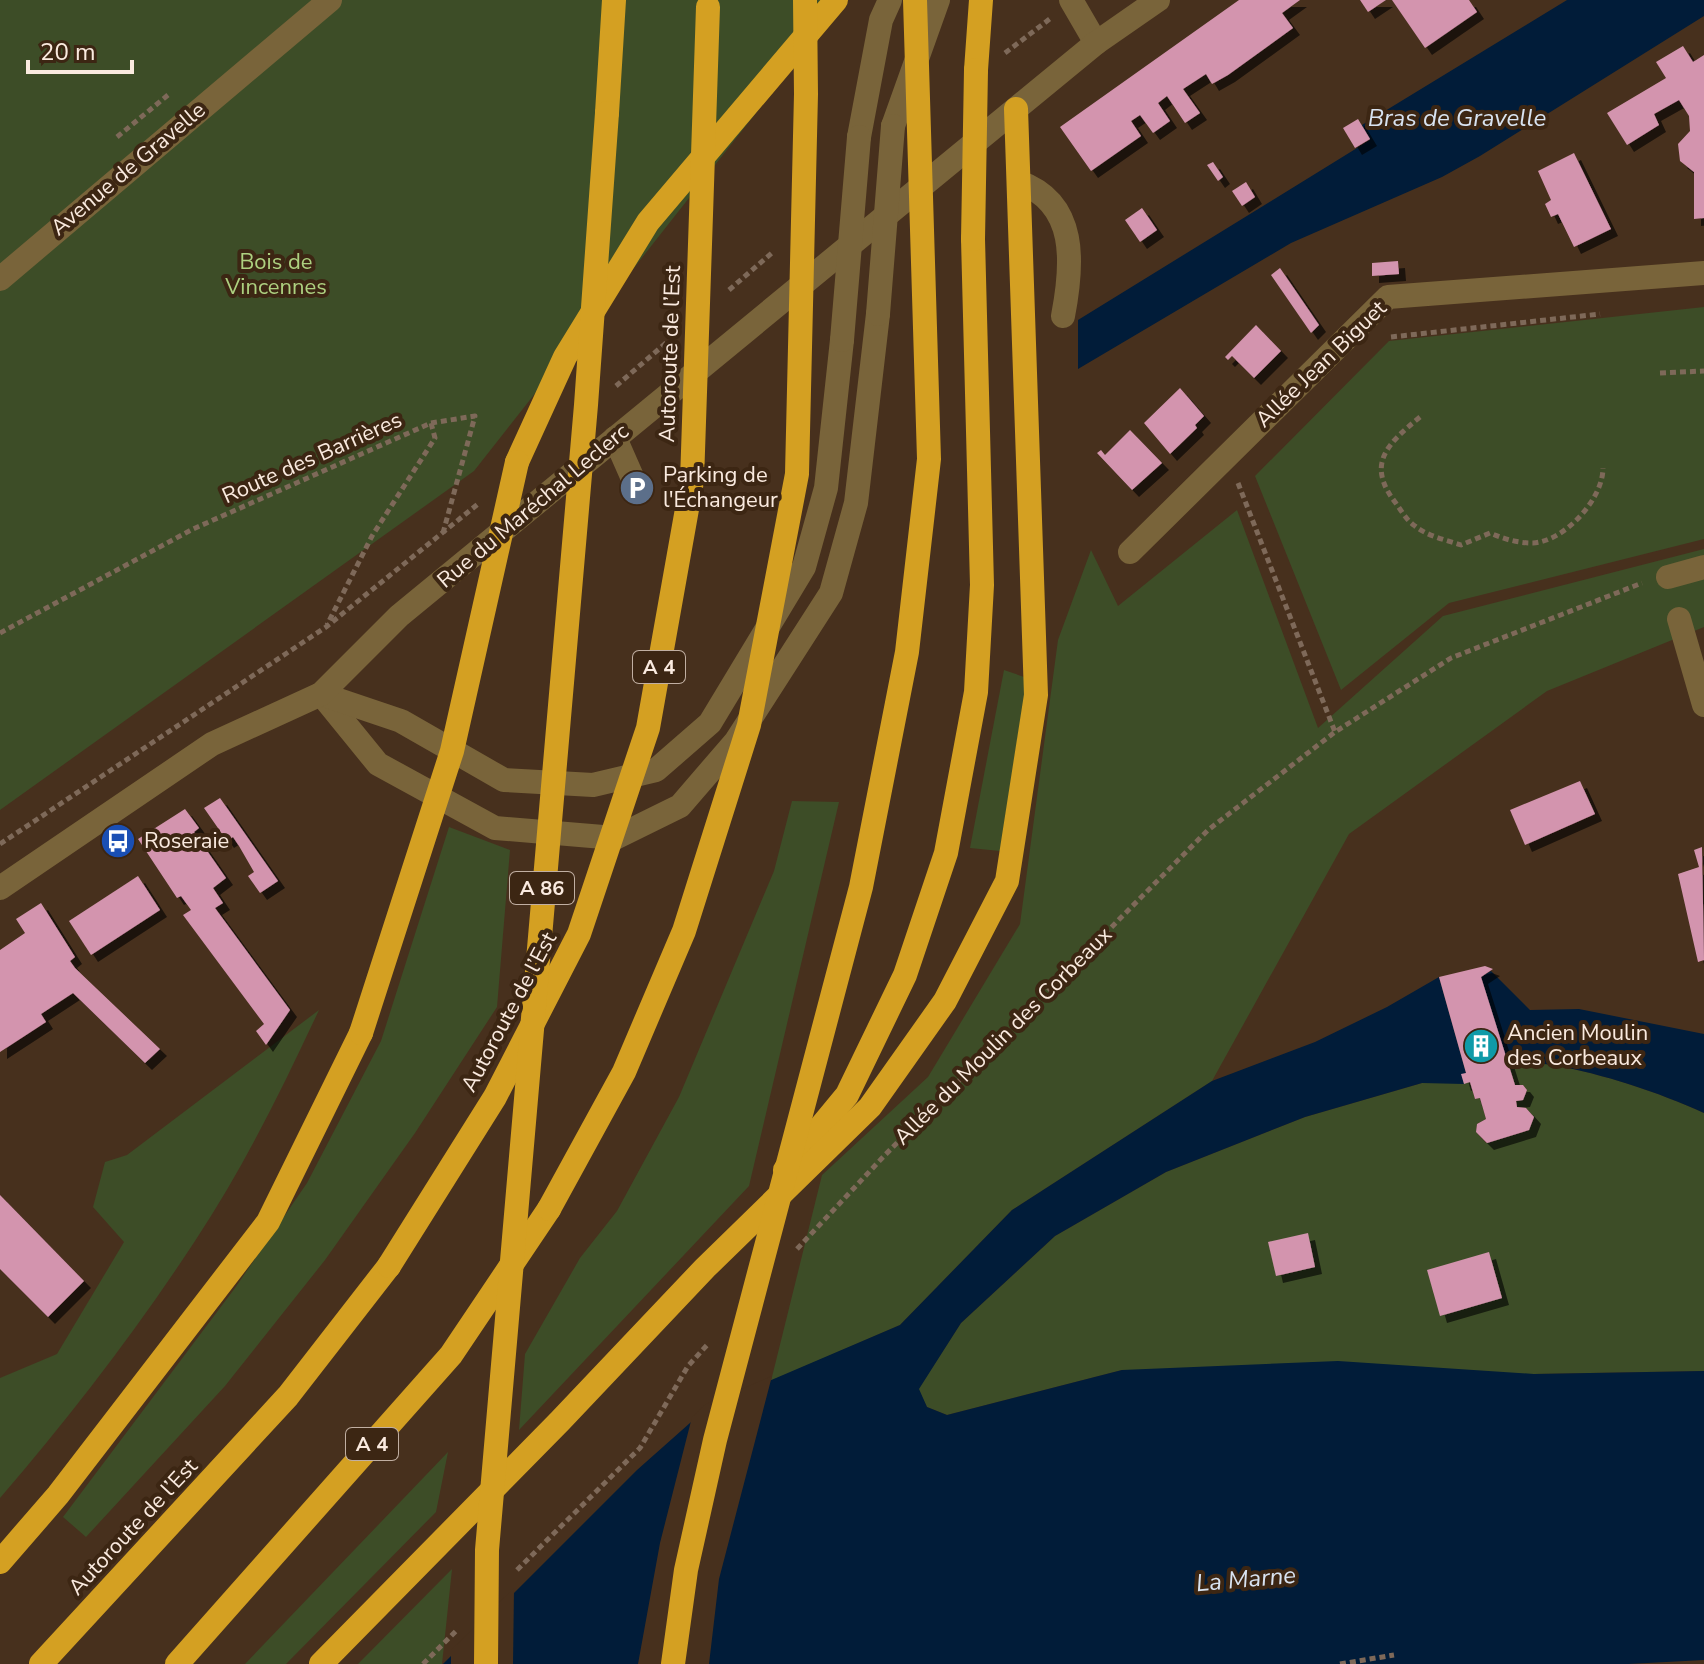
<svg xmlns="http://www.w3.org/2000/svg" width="1704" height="1664" viewBox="0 0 1704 1664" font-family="'Nunito Sans',sans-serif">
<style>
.green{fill:#3d4d27}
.water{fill:#011c39}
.pier{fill:#47301d}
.building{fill:#d394ae;filter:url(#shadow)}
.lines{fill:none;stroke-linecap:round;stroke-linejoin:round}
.path{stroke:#7e6959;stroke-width:5;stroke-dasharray:6 4;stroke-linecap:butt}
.minor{stroke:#79643a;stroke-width:24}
.highway{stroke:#d4a022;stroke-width:24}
.minor-bridge{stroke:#79643a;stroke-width:24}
.highway-bridge{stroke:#d4a022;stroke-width:24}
.labels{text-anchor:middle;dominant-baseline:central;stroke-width:8;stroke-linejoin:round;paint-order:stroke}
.shield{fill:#3c2613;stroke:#c1afa2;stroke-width:2}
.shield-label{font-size:20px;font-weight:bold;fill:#faeadf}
.street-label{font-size:22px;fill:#faeadf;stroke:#3c2613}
.park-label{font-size:22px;fill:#add180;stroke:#3c2613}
.poi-label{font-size:22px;fill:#faeadf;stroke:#3c2613;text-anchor:start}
.water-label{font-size:24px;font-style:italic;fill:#d8e3f1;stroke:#3c2613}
</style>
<defs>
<filter id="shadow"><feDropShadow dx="7" dy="7" stdDeviation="0" flood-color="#0009"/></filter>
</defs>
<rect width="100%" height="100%" fill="#47301d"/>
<g class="green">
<path d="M0 0H845L474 471 0 810Z"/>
<path d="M1704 307V539L1449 603 1341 690 1255 476 1389 341Z"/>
<path d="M1237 510 1318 728 1443 616 1704 549V627L1547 691 1349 834 1212 1081 1012 1210 900 1325 771 1381 822 1175 928 1077 1020 924 1058 640 1091 550 1118 606Z"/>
<path d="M1004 670 1027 678 1000 851 970 848Z"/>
<path d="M792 801 839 802 749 1186 519 1430 525 1354 580 1258 617 1211 679 1097 774 871Z"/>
<path d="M449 827 510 850 497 1007 415 1133 325 1260 225 1386 86 1537 63 1517 235 1288 307 1183 381 1041Z"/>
<path d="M319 1010C282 1089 243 1169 195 1241 136 1331 70 1417 0 1498V1378L57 1354 124 1242 93 1207 105 1162 127 1155Z"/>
<path d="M1505 1055C1523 1064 1534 1062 1553 1065 1603 1074 1658 1092 1704 1113V1371L1534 1374 1122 1370 947 1415 927 1407 918 1389 961 1323 1055 1236 1166 1172 1305 1117 1422 1083 1470 1082 1475 1099 1480 1098 1486 1119 1477 1124 1476 1132 1486 1143 1529 1130 1534 1117 1526 1108 1517 1107 1516 1101 1523 1099 1527 1090 1523 1085H1515Z"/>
<path d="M448 1452 436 1512 286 1664H245Z"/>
<path d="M452 1569 442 1664H358Z"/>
</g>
<g class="water">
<path d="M1567 0H1704V16L1480 156 1442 177 1291 243 1078 369V320L1370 140 1362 125Z"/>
<path d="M1491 971 1530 1010 1579 1009 1704 1034V1113C1658 1092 1603 1074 1553 1065 1534 1062 1523 1064 1505 1055L1481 977Z"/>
<path d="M1439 977 1466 1073 1462 1075 1464 1084 1422 1083 1305 1117 1166 1172 1055 1236 961 1323 919 1389 927 1407 947 1415 1122 1370 1338 1361 1534 1374 1704 1371V1660L1628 1664H443L637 1470 708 1407 900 1325 1012 1210 1212 1081 1315 1042 1387 1007Z"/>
</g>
<g class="pier">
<path d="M772 1376 719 1579 709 1664H638L660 1543 692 1417 706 1404Z"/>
<path d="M514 1588 513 1664H451V1650Z"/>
</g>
<g class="building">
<path d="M1239 0H1300L1282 13 1293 28 1228 75 1212 84 1206 74 1183 89 1200 113 1185 123 1167 96 1158 103 1170 121 1153 133 1140 115 1131 121 1141 136 1091 171 1060 127Z"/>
<path d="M1360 0H1386L1368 12Z"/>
<path d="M1392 0H1469L1477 12 1425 48Z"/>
<path d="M1683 46 1693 62 1704 55V218L1694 219V172L1680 161 1678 144 1690 131 1689 116 1679 100 1654 114 1659 125 1627 145 1607 113 1666 78 1656 62Z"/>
<path d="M1358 119 1370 139 1355 148 1343 128Z"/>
<path d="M1574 153 1611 229 1574 247 1558 214 1551 217 1545 204 1551 200 1538 171Z"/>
<path d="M1213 162 1223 177 1218 181 1207 165Z"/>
<path d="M1246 182 1255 197 1242 206 1232 191Z"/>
<path d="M1142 208 1157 230 1140 242 1125 220Z"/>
<path d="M1398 261 1399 274 1372 276V263Z"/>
<path d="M1280 268 1319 325 1311 333 1271 275Z"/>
<path d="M1256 325 1281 351 1254 378 1232 356 1228 360 1225 357Z"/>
<path d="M1180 388 1204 416 1195 425 1197 428 1170 454 1144 423Z"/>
<path d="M1130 430 1162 463 1132 490 1097 453 1101 450 1105 455Z"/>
<path d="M1580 781 1595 814 1525 845 1510 810Z"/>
<path d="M220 798 278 881 260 893 248 876 254 872 239 846 233 837 227 841 204 808Z"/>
<path d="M185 809 199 828 194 832 226 878 213 888 223 903 215 908 290 1010 266 1045 256 1031 264 1024 183 915 191 910 181 896 177 898 138 839Z"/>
<path d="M1702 847 1704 960 1698 962 1678 874 1699 867 1694 850Z"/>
<path d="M138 876 160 910 91 955 69 921Z"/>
<path d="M41 903 75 957 70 961 75 968 160 1049 145 1063 73 993 41 1014 46 1022 0 1052V950L25 933 16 919Z"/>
<path d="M1485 966 1493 969 1481 977 1515 1085H1523L1527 1090 1523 1100 1516 1101 1517 1107 1526 1108 1534 1117 1529 1130 1487 1143 1476 1132 1477 1124 1486 1119 1480 1098 1475 1099 1470 1082 1464 1084 1461 1074 1466 1073 1439 977Z"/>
<path d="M0 1195 84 1281 48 1317 0 1269Z"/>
<path d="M1308 1233 1315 1267 1276 1276 1268 1242Z"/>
<path d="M1489 1252 1502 1298 1440 1316 1427 1270Z"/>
</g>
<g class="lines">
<g class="path">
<path d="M1005 53 1051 18"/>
<path d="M117 137 168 95"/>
<path d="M729 290 773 252"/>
<path d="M1391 337 1600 314"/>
<path d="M1660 373 1704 371"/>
<path d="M616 386 666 343"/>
<path d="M1420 417C1387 444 1366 464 1395 502 1401 510 1407 521 1415 526 1427 536 1446 540 1461 545L1490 533C1504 539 1517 543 1533 543 1565 541 1603 499 1603 468"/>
<path d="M431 423 475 416 443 533"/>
<path d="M1238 483 1335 732"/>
<path d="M0 633 193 529 431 423 435 438 372 536 327 625"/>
<path d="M0 844 326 627 478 504"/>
<path d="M797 1249 884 1156 1208 830 1335 732 1451 658 1642 583"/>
<path d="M517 1570 640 1448 688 1366 708 1344"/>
<path d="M423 1664 456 1631"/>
<path d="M1340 1664 1394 1655"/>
</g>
<g class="minor">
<path d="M1071 0 1096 43"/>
<path d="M893 126 938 0"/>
<path d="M859 137 881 20 890 0"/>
<path d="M1019 182C1078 203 1073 264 1063 316"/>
<path d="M0 279 330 0"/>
<path d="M615 438 637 488"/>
<path d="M1130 552 1388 297 1704 273"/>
<path d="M1668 577 1704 567"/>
<path d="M1679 619 1704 705"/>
<path d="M321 694 378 764 495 828 615 838 680 806 736 741 831 593 856 503 878 314"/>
<path d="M321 694 401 721 504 780 593 785 656 770 710 723 804 567 826 488 842 340"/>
<path d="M0 888 212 744 321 694 399 616 1096 43 1158 0"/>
</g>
<g class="highway">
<path d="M976 70 981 0"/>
<path d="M607 113 614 0"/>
<path d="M517 462 565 357 648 222 836 0"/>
<path d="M785 1170 847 1095 905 975 946 853 976 692 982 585 973 239"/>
<path d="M0 1562 58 1495 268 1222 361 1033"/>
<path d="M41 1664 288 1396 389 1266"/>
<path d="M177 1664 451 1355 549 1209"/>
<path d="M321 1664 560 1421 705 1268 870 1107 945 1001 1007 881 1036 695 1016 109"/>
</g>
<g class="minor-bridge">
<path d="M878 314 893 126"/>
<path d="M842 340 859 137"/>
</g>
<g class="highway-bridge">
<path d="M973 239 976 70"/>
<path d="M361 1033 452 751 517 462"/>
<path d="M549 1209 624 1072 684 931 749 725 797 474 806 94 805 0"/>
<path d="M389 1266 495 1097 579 934 648 728 692 481 708 7"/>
<path d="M486 1664 487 1550 586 405 607 113"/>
<path d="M673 1664 686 1570 715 1440 861 887 907 652 929 459 915 0"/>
</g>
</g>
<defs>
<g id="parking-disc" transform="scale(1.8)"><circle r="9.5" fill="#5c6f8a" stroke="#3c2613"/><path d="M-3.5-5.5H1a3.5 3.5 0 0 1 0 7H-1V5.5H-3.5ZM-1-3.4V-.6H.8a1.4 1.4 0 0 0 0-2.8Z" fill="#fff"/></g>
<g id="bus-disc" transform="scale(1.8)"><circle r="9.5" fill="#1a4fb4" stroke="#3c2613"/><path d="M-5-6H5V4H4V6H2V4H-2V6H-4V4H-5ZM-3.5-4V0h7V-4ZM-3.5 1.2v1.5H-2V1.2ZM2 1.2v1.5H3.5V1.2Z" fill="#fff"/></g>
<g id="building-disc" transform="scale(1.8)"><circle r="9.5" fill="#0f9aa8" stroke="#3c2613"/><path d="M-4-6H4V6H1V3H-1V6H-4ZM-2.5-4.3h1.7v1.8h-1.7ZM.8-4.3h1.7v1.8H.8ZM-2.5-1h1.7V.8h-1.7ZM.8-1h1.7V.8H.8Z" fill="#fff"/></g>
</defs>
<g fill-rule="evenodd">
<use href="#parking-disc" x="637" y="488"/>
<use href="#bus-disc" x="118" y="841"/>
<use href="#building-disc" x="1481" y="1046"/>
</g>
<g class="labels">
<g class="shield">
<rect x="633" y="651" width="52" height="32" rx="6"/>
<rect x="510" y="872" width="64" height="32" rx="6"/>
<rect x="346" y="1428" width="52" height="32" rx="6"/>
</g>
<g class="shield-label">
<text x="659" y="667">A 4</text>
<text x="542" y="888">A 86</text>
<text x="372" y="1444">A 4</text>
</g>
<g class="street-label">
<text transform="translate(128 169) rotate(-40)">Avenue de Gravelle</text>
<text transform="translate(670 354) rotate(-88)">Autoroute de l’Est</text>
<text transform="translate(1321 364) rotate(-44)">Allée Jean Biguet</text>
<text transform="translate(312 458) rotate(-24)">Route des Barrières</text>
<text transform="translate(533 506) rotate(-40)">Rue du Maréchal Leclerc</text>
<text transform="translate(509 1012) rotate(-62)">Autoroute de l’Est</text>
<text transform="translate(1003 1036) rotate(-45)">Allée du Moulin des Corbeaux</text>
<text transform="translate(133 1527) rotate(-47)">Autoroute de l’Est</text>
</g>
<g class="park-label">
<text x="276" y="262">Bois de<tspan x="276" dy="25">Vincennes</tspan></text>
</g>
<g class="poi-label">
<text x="663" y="475">Parking de<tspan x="663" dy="25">l'Échangeur</tspan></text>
<text x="144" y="841">Roseraie</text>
<text x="1507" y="1033">Ancien Moulin<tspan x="1507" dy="25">des Corbeaux</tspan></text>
</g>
<g class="water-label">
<text x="1457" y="118">Bras de Gravelle</text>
<text transform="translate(1246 1579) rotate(-5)">La Marne</text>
</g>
</g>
<path d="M28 60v12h104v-12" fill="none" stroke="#faeadf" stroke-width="4"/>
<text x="40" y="60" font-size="24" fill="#faeadf" stroke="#3c2613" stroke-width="6" paint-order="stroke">20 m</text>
</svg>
